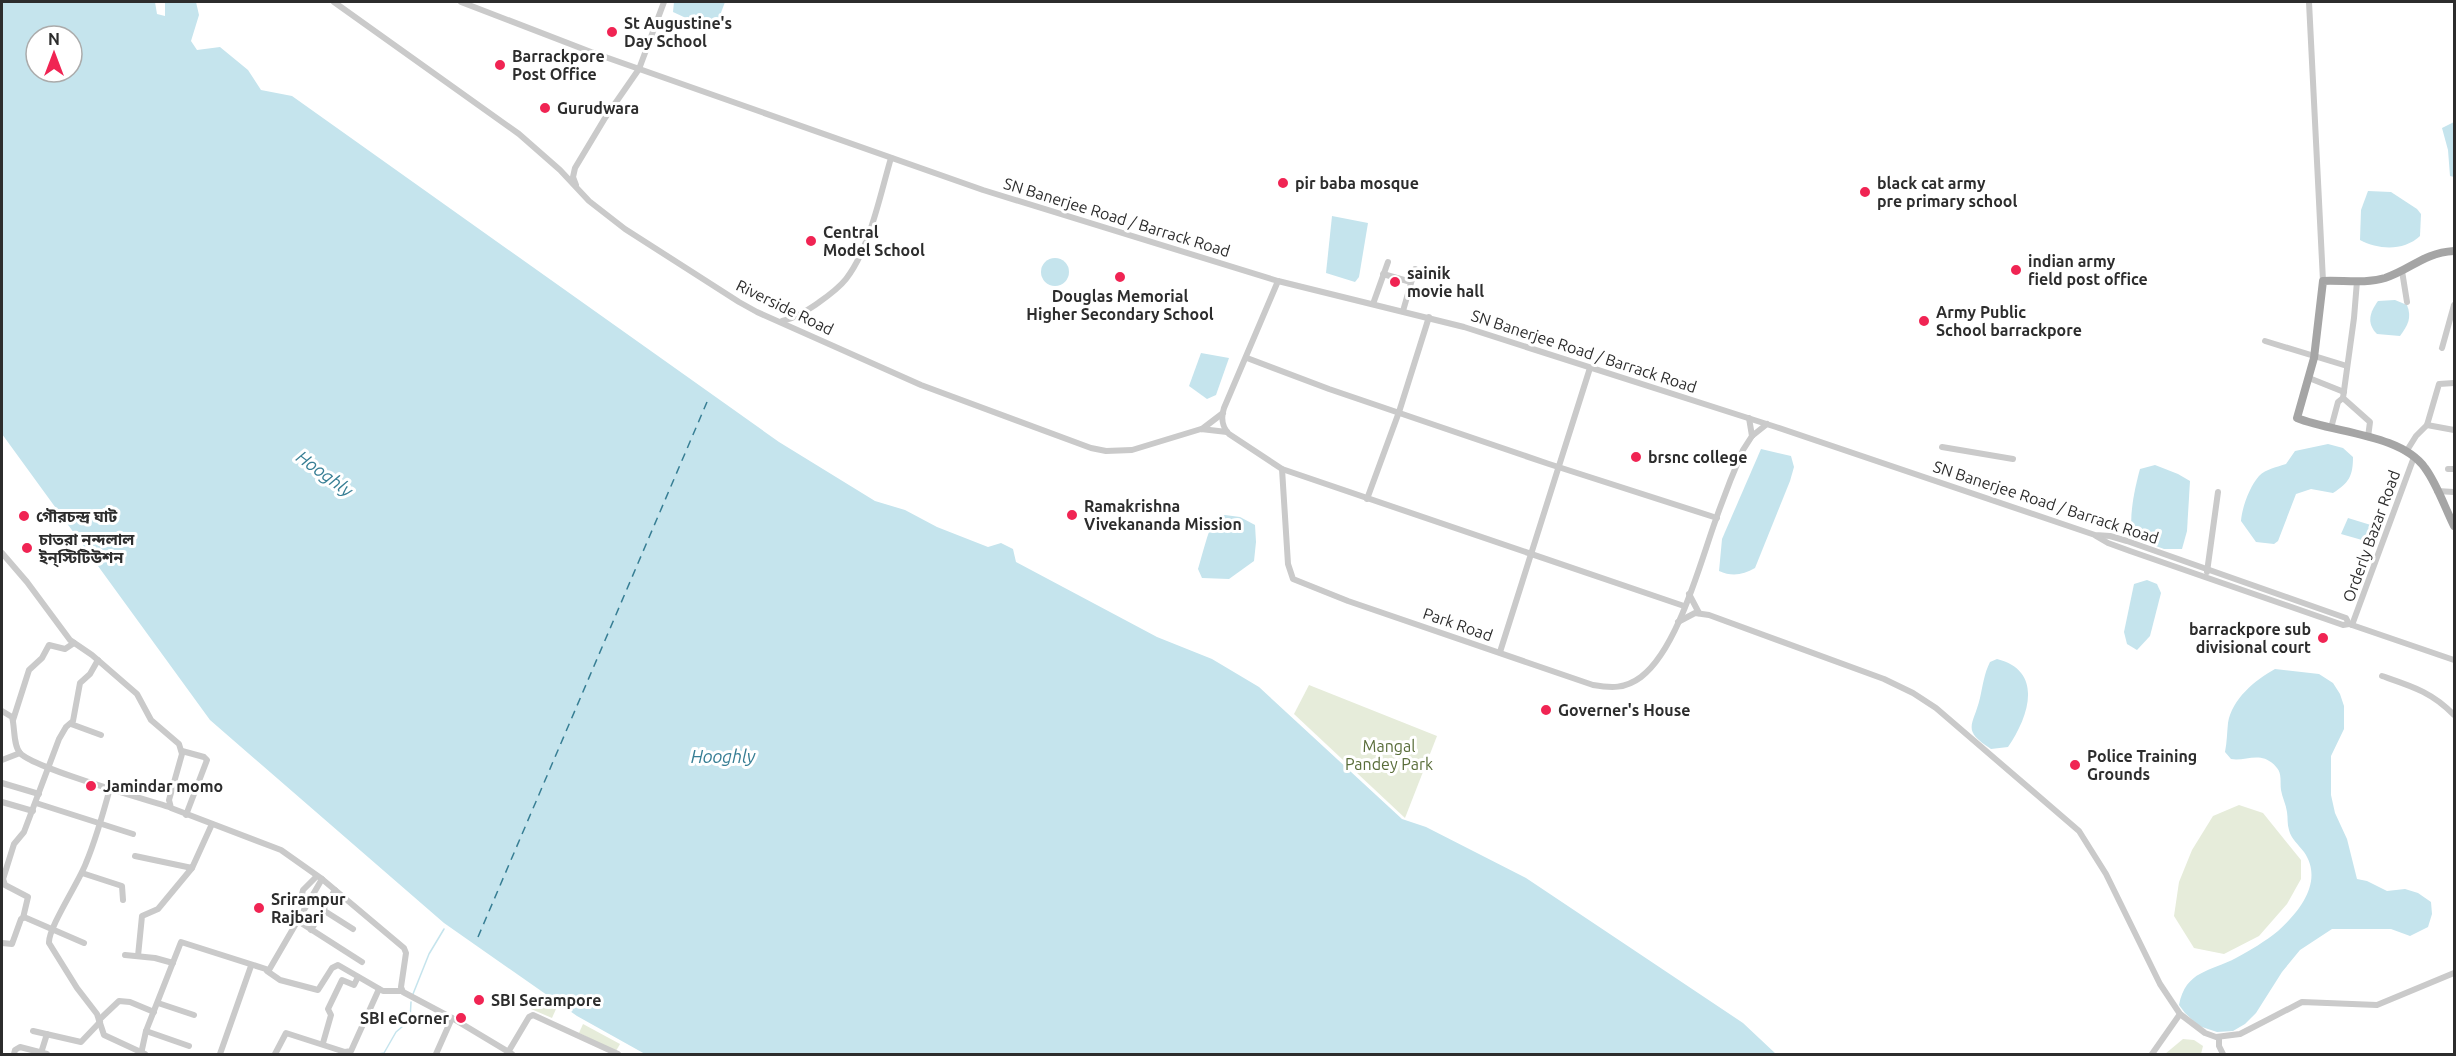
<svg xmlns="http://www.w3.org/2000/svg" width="2456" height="1056" viewBox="0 0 2456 1056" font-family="Ubuntu,'Noto Sans Bengali',sans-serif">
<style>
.green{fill:#e6ecda}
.water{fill:#c5e4ed;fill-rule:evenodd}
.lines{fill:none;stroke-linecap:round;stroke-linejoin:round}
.stream{stroke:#c5e4ed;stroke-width:1.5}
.ferry{stroke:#377e94;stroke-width:1.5;stroke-dasharray:8 6;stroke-linecap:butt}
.minor{stroke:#cacaca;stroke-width:6}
.major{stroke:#a5a5a5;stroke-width:8}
.poi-dot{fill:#f02453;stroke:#fff;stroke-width:2}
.labels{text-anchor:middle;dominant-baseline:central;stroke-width:6;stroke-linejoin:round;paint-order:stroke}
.poi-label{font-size:16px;font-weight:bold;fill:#2d2d2d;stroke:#fff;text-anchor:start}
.street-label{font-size:16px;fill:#2d2d2d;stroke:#fff}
.park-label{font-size:16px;fill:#586c38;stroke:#fff}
.water-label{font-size:18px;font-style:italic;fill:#377e94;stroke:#fff}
</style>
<rect width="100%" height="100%" fill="#fff"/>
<g class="green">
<path d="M1309 685 1437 736 1405 818 1294 714Z"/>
<path d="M2239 805 2263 813 2301 860V879L2287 904 2259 936 2224 954 2194 948 2174 916 2179 882 2192 850 2213 816Z"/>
<path d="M535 1000H545L556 1009 552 1018 531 1009Z"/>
<path d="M583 1024 620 1044 616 1051 579 1033Z"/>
<path d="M2183 1039 2194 1040 2203 1046 2201 1054H2165Z"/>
</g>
<g class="water">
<path d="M2 2H155L157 14 165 16V2H196L199 15 191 41 197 50 220 47 248 70 261 90 292 96 779 442 875 501 905 510 937 527 988 547 1001 543 1013 549 1016 562 1157 637 1212 659 1259 687 1402 819 1426 827 1526 878 1743 1023 1776 1054H645L577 1016 444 923 210 720 2 434ZM36 36H72V72H36Z"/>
<path d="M674 2H725L716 26 712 30 673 12Z"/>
<path d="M2454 122V177L2450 176 2448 150 2442 128Z"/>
<path d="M2368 191 2391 192 2417 209 2421 214 2420 236C2404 251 2379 250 2360 240L2361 210Z"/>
<path d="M1332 216 1368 223 1359 277 1355 282 1326 273Z"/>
<circle cx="1055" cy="272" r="14"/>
<path d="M2395 300 2407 305C2412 318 2408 325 2400 336L2377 334C2366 323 2370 312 2378 301Z"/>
<path d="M1201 353 1229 358 1216 395 1207 399 1189 386Z"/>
<path d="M2328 444 2343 448 2353 457C2353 476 2349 483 2333 493L2311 489 2296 494 2278 541 2274 544 2256 542 2241 521C2242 507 2250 486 2259 476 2266 469 2277 467 2286 464L2295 451Z"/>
<path d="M1761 449 1791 456 1794 467 1790 481 1755 568C1743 575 1732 577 1719 571L1722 539Z"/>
<path d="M2155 465 2178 474 2190 481 2187 531 2182 549H2164L2134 538C2127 522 2135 487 2140 469Z"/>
<path d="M1225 515 1240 517 1255 525 1256 542 1254 561 1229 579 1202 578 1198 569C1203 552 1207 535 1214 519Z"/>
<path d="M2348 518 2374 526 2369 542 2341 534Z"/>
<path d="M2147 580 2157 584 2161 593 2150 636 2137 650 2127 644 2124 632 2134 584Z"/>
<path d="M1997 659C2045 671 2028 718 2008 747L1991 749C1961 729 1973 727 1980 698 1983 685 1984 674 1990 662Z"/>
<path d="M2275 669 2319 674 2333 683 2340 694 2344 706V729L2331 756V795L2335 813 2347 839 2357 879 2367 881 2387 891 2405 889 2418 893 2431 902 2432 914 2428 927 2410 936 2391 929H2332L2300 950 2282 972 2256 1013 2245 1024 2233 1031 2217 1032 2199 1026 2185 1013 2179 1005C2186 970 2210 972 2236 958 2249 951 2266 941 2278 931 2300 911 2324 881 2304 852 2299 845 2291 839 2289 830 2287 824 2288 818 2287 812 2286 804 2282 797 2281 790 2280 782 2282 774 2277 768 2262 749 2246 762 2231 759L2225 752C2227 742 2227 732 2228 723 2232 699 2255 680 2275 669Z"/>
</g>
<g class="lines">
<g class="stream">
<path d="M413 994 429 954 444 929"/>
<path d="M378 1054 384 1053 396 1032 410 1020 411 1002"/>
</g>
<path class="ferry" d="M478 937 707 402"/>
<g class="minor">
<path d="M334 2 519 134 560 170 589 201 625 229 739 302 757 312 921 385 1091 448 1106 451 1132 450 1201 429 1227 432"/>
<path d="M461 2 591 52 983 190 1278 281 1464 327 1776 427 2095 535 2110 536 2127 541 2346 618 2349 624 2454 660"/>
<path d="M2309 2 2323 281"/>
<path d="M576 185 573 177 575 168 605 118 639 69 664 2"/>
<path d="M2402 271 2407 302"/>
<path d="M1383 274 1411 282"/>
<path d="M1278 281 1224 408C1221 417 1222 427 1229 434L1282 469 1288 564 1293 579 1348 601 1593 685C1611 688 1625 689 1641 677 1678 649 1700 563 1716 519 1724 496 1733 473 1743 450L1752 436 1767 424"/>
<path d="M2357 281 2354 318 2343 398 2370 422 2368 437"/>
<path d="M1373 304 1388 262"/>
<path d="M1403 311 1415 269"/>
<path d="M782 321C796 318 806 311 818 303 828 296 839 288 846 279 870 248 880 195 891 158"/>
<path d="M2265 341 2347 366"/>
<path d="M2442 348 2454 305"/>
<path d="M1247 358 1329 389 1549 464 1717 518"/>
<path d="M2309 378 2344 392"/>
<path d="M1749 418 1752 436"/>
<path d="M2427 425 2454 430"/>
<path d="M2331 428 2338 402 2343 398"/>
<path d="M1202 429 1223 413"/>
<path d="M1942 447 2013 459"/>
<path d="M2406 452 2416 436 2427 425 2439 384 2454 383"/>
<path d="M1282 469 1684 606"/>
<path d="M2448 469H2454"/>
<path d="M2437 491 2454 492"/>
<path d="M1367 499 1399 412 1429 317"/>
<path d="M2096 536 2108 543 2130 551 2343 625 2349 624"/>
<path d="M2 553 27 582 70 640 92 655 137 694 151 720 179 744 182 754 169 800 171 808 281 850 322 879 404 948 406 953 401 987 403 992 452 1018 512 1054"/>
<path d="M2207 572 2218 492"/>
<path d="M1689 594 1699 613"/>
<path d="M1678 622 1695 613 1709 615 1884 679 1913 693 1936 708 2079 831 2106 874 2160 984 2180 1014 2205 1033 2216 1037 2240 1034 2302 1002 2377 1005 2454 973"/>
<path d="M2352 625 2414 457"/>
<path d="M1500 652 1590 368"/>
<path d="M2382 676C2411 686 2432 692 2454 715"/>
<path d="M2 711 12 717C15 727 13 745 20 753 33 768 144 799 169 807"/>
<path d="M13 720 29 670 42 658 49 645 65 649 74 643"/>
<path d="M71 724 101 735"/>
<path d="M182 751 204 757 207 760 186 815"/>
<path d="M2 760 20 753"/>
<path d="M2 783 39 794"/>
<path d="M110 788C103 814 96 839 86 863 79 882 48 928 49 943L77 988 97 1014 104 1035 145 1054"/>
<path d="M2 802 33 811"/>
<path d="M36 803 133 834"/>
<path d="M135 856 192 868 212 824"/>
<path d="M82 873 122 886 123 900"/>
<path d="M295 909 300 902 303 890 317 876"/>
<path d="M323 910 353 929"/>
<path d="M23 918 28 897 5 885 3 879 14 844 24 832 59 739 66 727 73 721 80 683 90 674 98 660"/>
<path d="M298 921 362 962"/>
<path d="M311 930 335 890"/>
<path d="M2 943 12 944 21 919 24 917 84 943"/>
<path d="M125 955 155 958 173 963"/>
<path d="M138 956 142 916 158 909 192 868"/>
<path d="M267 971 280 980 318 990 332 968 338 965 383 991H402"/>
<path d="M158 1003 194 1015"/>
<path d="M99 1020 119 1001 130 1002 154 1012"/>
<path d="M33 1031 81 1042 100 1022"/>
<path d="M146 1031 189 1046"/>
<path d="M2219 1037V1046L2223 1054"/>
<path d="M323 1043 331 1015 328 1009 342 980 354 985 358 977"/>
<path d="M41 1053 47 1034"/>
<path d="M14 1054 15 1050 20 1047 47 1054"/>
<path d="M141 1054 146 1031 181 942 269 970 322 879"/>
<path d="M220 1054 251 966"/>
<path d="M275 1054 286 1033 345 1052 351 1051 379 989"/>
<path d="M436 1054 452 1018"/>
<path d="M507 1054 529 1017 533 1015 618 1054"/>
<path d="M2152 1054 2180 1014"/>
</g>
<path class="major" d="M2454 251C2423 253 2412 269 2385 278 2365 284 2343 280 2323 281L2314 358 2297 418C2334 433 2401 434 2425 468 2437 484 2445 508 2454 526"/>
</g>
<g class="poi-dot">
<circle cx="612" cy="32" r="6"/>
<circle cx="500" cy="65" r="6"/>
<circle cx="545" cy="108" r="6"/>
<circle cx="1283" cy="183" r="6"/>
<circle cx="1865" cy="192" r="6"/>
<circle cx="811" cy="241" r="6"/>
<circle cx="2016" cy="270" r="6"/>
<circle cx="1120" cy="277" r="6"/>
<circle cx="1395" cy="282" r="6"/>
<circle cx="1924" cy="321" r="6"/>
<circle cx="1636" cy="457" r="6"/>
<circle cx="1072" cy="515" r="6"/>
<circle cx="24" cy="516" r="6"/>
<circle cx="27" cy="548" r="6"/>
<circle cx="2323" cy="638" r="6"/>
<circle cx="1546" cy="710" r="6"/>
<circle cx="2075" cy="765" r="6"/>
<circle cx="91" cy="786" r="6"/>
<circle cx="259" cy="908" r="6"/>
<circle cx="479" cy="1000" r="6"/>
<circle cx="461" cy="1018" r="6"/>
</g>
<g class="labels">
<g class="poi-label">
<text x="624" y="23">St Augustine's<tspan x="624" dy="18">Day School</tspan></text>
<text x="512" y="56">Barrackpore<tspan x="512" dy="18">Post Office</tspan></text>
<text x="557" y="108">Gurudwara</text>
<text x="1295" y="183">pir baba mosque</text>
<text x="1877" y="183">black cat army<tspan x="1877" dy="18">pre primary school</tspan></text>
<text x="823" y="232">Central<tspan x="823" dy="18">Model School</tspan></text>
<text x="2028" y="261">indian army<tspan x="2028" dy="18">field post office</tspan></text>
<text x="1407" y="273">sainik<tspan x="1407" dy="18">movie hall</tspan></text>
<text x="1120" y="296" text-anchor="middle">Douglas Memorial<tspan x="1120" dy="18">Higher Secondary School</tspan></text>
<text x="1936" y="312">Army Public<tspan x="1936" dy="18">School barrackpore</tspan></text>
<text x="1648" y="457">brsnc college</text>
<text x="1084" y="506">Ramakrishna<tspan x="1084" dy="18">Vivekananda Mission</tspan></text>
<text x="36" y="516">গৌরচন্দ্র ঘাট</text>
<text x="39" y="539">চাতরা নন্দলাল<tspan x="39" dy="18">ইন্‌স্টিটিউশন</tspan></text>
<text x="2311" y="629" text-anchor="end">barrackpore sub<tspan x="2311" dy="18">divisional court</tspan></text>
<text x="1558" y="710">Governer's House</text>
<text x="2087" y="756">Police Training<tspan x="2087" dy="18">Grounds</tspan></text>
<text x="103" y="786">Jamindar momo</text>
<text x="271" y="899">Srirampur<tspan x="271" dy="18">Rajbari</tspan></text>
<text x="491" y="1000">SBI Serampore</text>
<text x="449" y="1018" text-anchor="end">SBI eCorner</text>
</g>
<g class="street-label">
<text transform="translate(1117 217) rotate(17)">SN Banerjee Road / Barrack Road</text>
<text transform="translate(785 307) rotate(26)">Riverside Road</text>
<text transform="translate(1584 351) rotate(18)">SN Banerjee Road / Barrack Road</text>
<text transform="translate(2046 502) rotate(18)">SN Banerjee Road / Barrack Road</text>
<text transform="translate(2371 536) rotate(-70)">Orderly Bazar Road</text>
<text transform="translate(1458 624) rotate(19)">Park Road</text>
</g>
<g class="park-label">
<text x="1389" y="746">Mangal<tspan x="1389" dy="18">Pandey Park</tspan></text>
</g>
<g class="water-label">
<text transform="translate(325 473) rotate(36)">Hooghly</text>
<text x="723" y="756">Hooghly</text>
</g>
</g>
<rect width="2456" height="1056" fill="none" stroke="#2d2d2d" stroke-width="6"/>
<g transform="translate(54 54)"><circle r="28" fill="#ffffff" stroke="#ababab" stroke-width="1.5"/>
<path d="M0-4.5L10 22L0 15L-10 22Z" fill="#f02453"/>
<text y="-9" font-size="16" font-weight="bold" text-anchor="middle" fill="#2d2d2d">N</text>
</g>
</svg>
